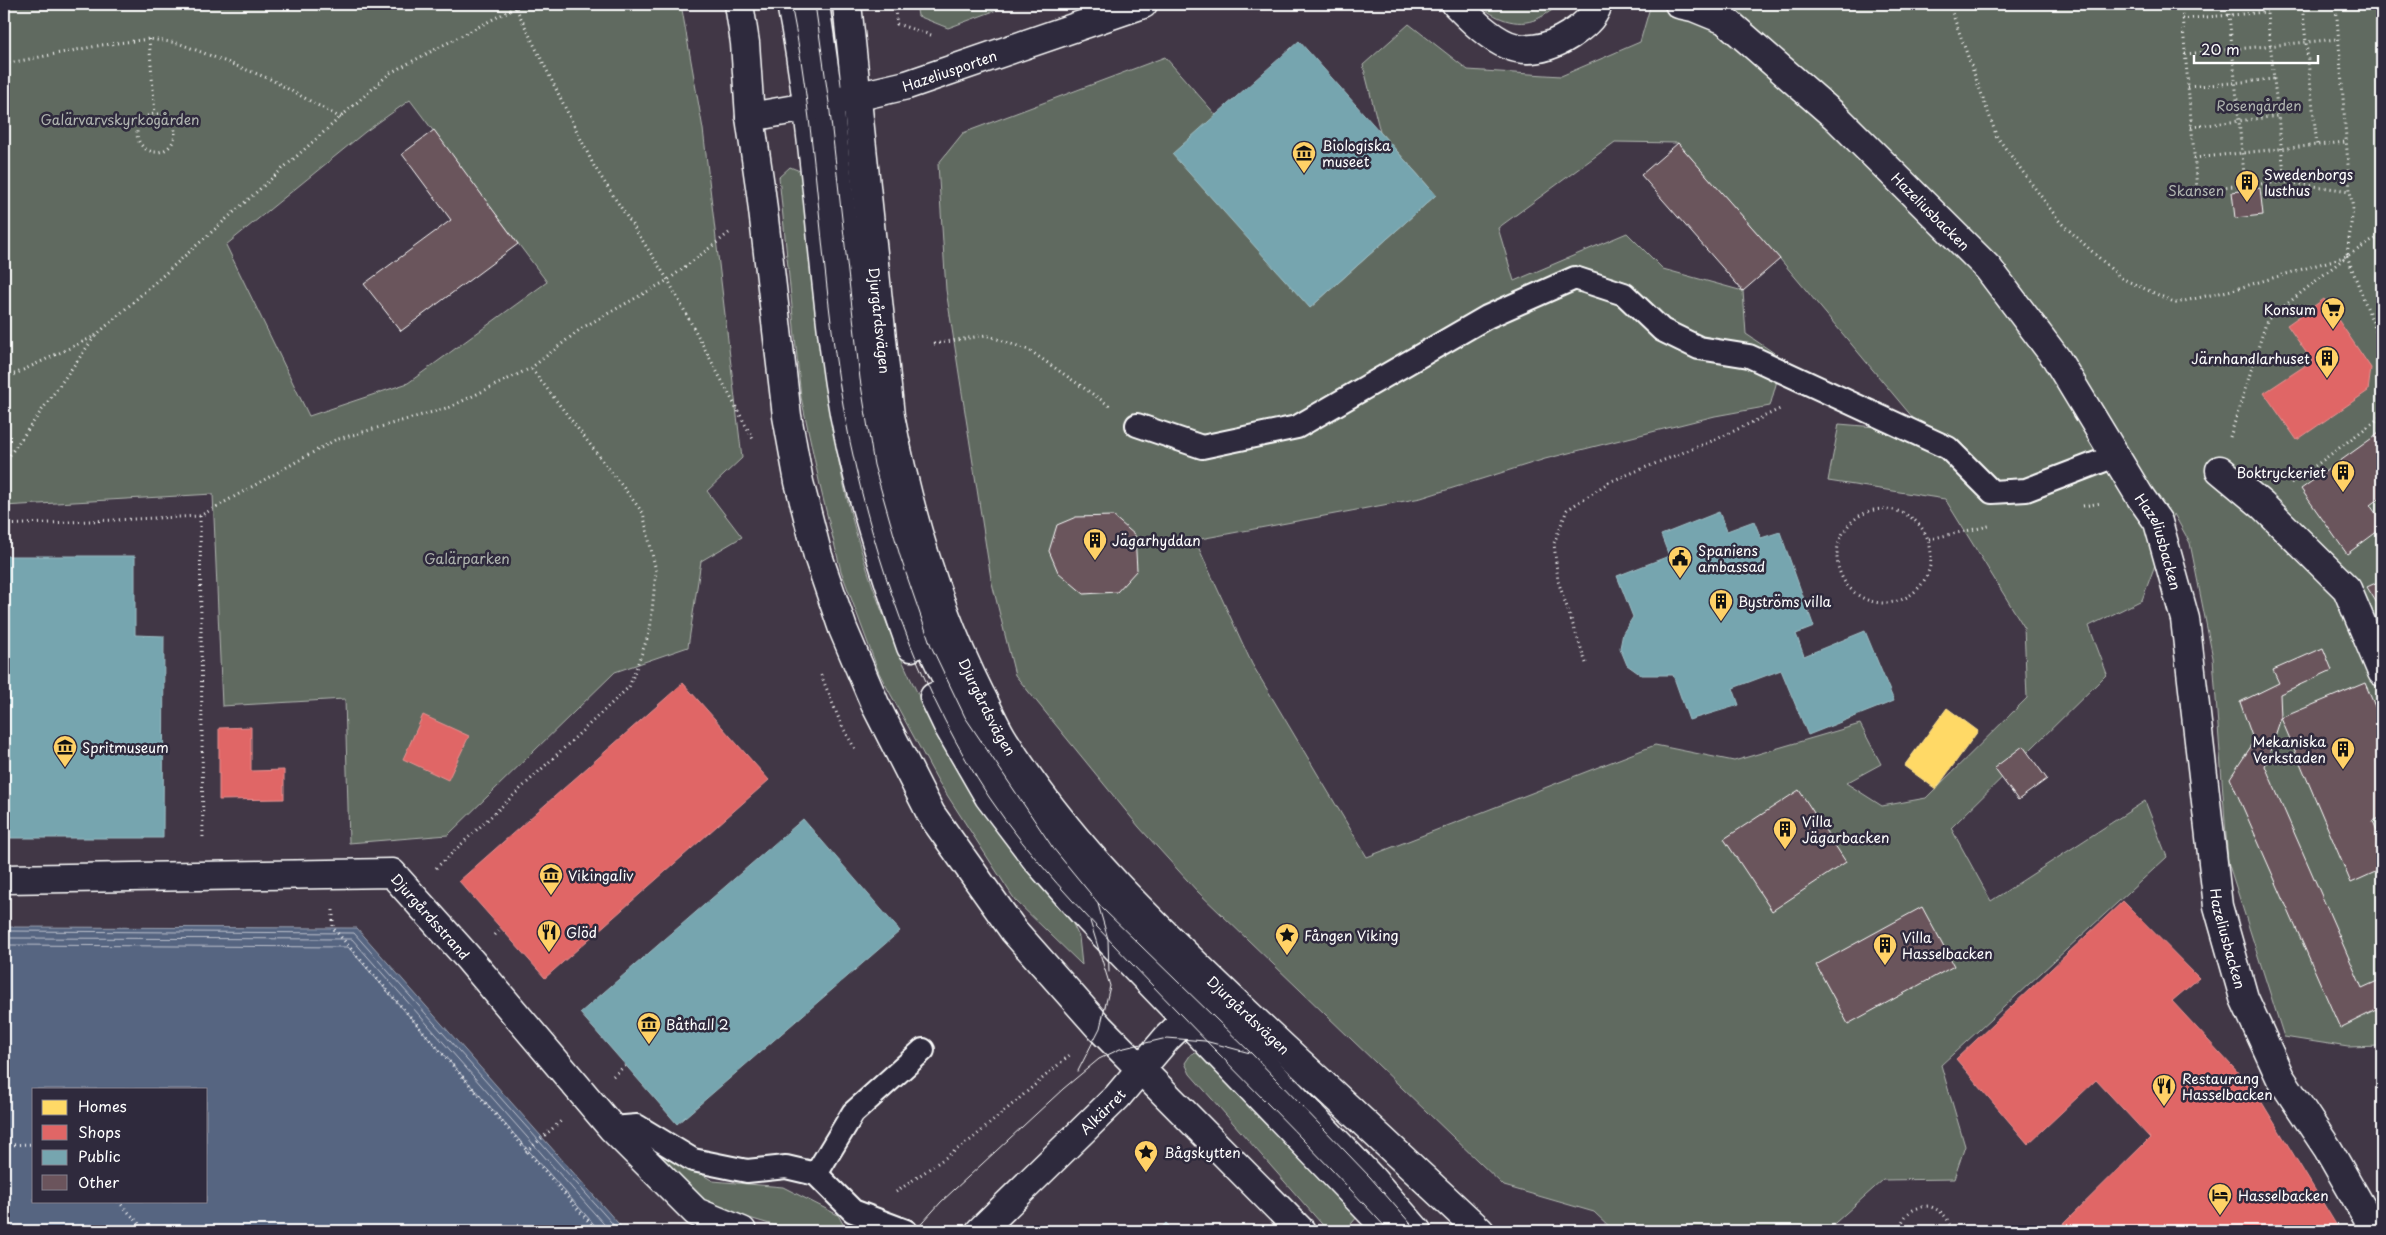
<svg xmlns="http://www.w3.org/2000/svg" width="2386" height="1235" viewBox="0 0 2386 1235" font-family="'Playpen Sans',sans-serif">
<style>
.green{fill:#616b60;stroke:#b0b5b0;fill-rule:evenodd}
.water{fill:#576581;stroke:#9aa3b3;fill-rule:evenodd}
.homes{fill:#ffd966;stroke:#ffe494}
.shops{fill:#e06666;stroke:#e99494}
.public{fill:#76a5af;stroke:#9fc0c7}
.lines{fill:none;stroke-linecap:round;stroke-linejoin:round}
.shore{stroke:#bcc1cd;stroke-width:1}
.building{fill:#6b545c;stroke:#fff}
.lane-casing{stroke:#fff;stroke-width:26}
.street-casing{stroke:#fff;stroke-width:31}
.secondary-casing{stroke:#fff;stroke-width:31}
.path{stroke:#fff;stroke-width:3;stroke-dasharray:1 4;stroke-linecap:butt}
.lane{stroke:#2f2a3d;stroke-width:22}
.street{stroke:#2f2a3d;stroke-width:28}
.secondary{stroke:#2f2a3d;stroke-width:28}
.tram{stroke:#fff;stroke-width:1}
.labels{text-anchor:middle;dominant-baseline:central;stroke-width:5;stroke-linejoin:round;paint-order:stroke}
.street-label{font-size:14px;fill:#fff;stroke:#2f2a3d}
.park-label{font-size:14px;fill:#b0b5b0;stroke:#2f2a3d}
.poi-label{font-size:14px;fill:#fff;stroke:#2f2a3d;text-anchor:start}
</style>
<rect width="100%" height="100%" fill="#413746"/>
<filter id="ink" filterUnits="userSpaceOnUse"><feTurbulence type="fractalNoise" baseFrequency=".02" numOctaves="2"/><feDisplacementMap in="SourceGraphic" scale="10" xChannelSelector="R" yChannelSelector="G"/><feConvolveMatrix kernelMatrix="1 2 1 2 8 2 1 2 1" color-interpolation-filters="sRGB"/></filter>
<g filter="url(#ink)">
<g class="green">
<path d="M4 4H681L703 129 742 458 707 491 742 537 701 561 688 647 615 672 448 835 349 843 345 699 222 706 213 494 4 506ZM410 100 547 282 408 383 309 416 226 245 365 132Z"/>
<path d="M916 4H1013L948 28 918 16Z"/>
<path d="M1479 4H1561C1553 9 1546 15 1537 19 1517 28 1493 18 1479 4Z"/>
<path d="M1651 4H2382V1046L2348 1047 2284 1037 2228 862 2213 658 2190 543 2174 514 2142 600 2089 626 2107 674 1951 828 1991 901 2145 801 2167 857 1941 1065 1965 1146 1954 1179 1883 1180 1826 1231H1614L1594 1212 1504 1186 1197 891 1139 827 1015 675 991 579 946 290 938 164 963 133 1165 57 1216 115 1310 308 1436 195 1380 132 1363 65 1409 24 1468 70 1561 76 1640 42ZM1615 142 1678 143 1780 259 1924 431 1839 424 1828 481 1945 499 2024 627 2027 698 1926 798 1882 806 1846 783 1881 764 1860 724 1734 761 1655 745 1367 857 1252 664 1195 540 1421 498 1545 459 1715 416 1770 406 1783 359 1746 334 1743 291 1663 269 1627 233 1514 281 1498 228Z"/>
<path d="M790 167 805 173C811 229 817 285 823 340 828 390 833 441 845 490 874 617 934 743 1010 848 1029 875 1051 899 1073 924L1079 937 1082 965 1015 900 938 781 879 673 841 571 821 490 801 397 779 177Z"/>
<path d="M1201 1052 1358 1216 1345 1231H1328L1190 1074 1185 1063 1191 1054Z"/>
<path d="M647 1142 713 1181 783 1187 838 1215 847 1231H793L699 1203 640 1149Z"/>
</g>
<path class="water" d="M4 927 357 928 625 1231H4ZM34 1089H206V1201H34Z"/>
<path class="homes" d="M1947 708 1978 731 1936 789 1904 766Z"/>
<g class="shops">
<path d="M2324 299 2371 368 2368 391 2297 440 2264 393 2312 361 2287 325Z"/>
<path d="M683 683 769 780 545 978 459 881Z"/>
<path d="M423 715 469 736 448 780 403 759Z"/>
<path d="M251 727V771L284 770V799L219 800V728Z"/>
<path d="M2123 901 2199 978 2172 1001 2255 1091 2340 1231H2056L2150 1138 2096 1080 2028 1144 1956 1059Z"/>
</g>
<g class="public">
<path d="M1299 41 1436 195 1310 308 1172 154Z"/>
<path d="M1719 512 1727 531 1754 521 1761 538 1780 532 1814 627 1796 634 1804 656 1865 631 1894 701 1808 735 1781 670 1733 688 1739 705 1689 720 1673 675H1641L1627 665 1620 648 1623 633 1633 617 1617 576 1669 556 1661 535Z"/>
<path d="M4 556H135V635L164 636 163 838H4Z"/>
<path d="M803 819 900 931 677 1124 580 1013Z"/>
<path d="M1166 1223 1174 1231H1158Z"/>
</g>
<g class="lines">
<g class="shore">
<path d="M4 931 354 933 619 1231"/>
<path d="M4 938 352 939 610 1231"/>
<path d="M4 945 348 947 600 1231"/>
</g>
</g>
<g class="building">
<path d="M434 130 518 244 401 331 364 284 451 220 402 154Z"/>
<path d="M1678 143 1780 259 1743 291 1641 175Z"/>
<path d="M2260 188 2263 215 2235 218 2232 192Z"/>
<path d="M2382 431V496L2370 505 2382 522V528L2347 554 2301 489Z"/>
<path d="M1113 516 1135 535 1137 570 1117 592 1084 594 1058 572 1049 551 1057 525 1076 517Z"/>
<path d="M2382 580V607L2380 608 2367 587Z"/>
<path d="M2323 648 2332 670 2280 694 2281 718 2265 766 2362 988 2382 979V1007L2340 1028 2230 778 2254 742 2240 702 2279 683 2273 670Z"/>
<path d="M2365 683 2382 723V817L2373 821 2382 843V869L2351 883 2281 718Z"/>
<path d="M2023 746 2047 779 2018 800 1994 768Z"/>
<path d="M1799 790 1846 862 1772 911 1724 839Z"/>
<path d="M1922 907 1954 966 1848 1024 1816 965Z"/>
</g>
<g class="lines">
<g class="lane-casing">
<g id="lane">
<path d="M1137 425 1202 447 1297 427 1487 317 1575 278 1624 294 1662 330 1699 348 1749 356 1948 448 1992 492 2026 490 2115 456"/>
<path d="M612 1128 637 1126 693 1160 747 1171 786 1167 816 1174 853 1211 906 1231"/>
<path d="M816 1174 853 1113 923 1050"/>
</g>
</g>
<g class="street-casing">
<g id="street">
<path d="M791 4C816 129 820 257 839 384 853 474 881 561 911 647"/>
<path d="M815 4 829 103 860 379 874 465 900 556 931 646 965 717 1053 848 1103 909 1252 1054 1370 1177 1417 1231"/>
<path d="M1456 4C1492 40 1519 67 1570 35 1582 27 1593 19 1598 4"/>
<path id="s1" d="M1679 4 1693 7 1725 20 1836 117 1988 268 2056 358 2139 495 2158 522 2185 619 2218 906 2244 998 2280 1077 2328 1149 2375 1231"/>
<path id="s2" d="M750 117 829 103 907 85 1143 4"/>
<path d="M2220 470 2262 505 2347 589 2382 672"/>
<path d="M934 697 948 726 989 797 1036 859 1089 919 1389 1231"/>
<path id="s3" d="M4 879 392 873 469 959 612 1128 696 1212 742 1231"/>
<path id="s4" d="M980 1231 1117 1097 1167 1038 1199 1007"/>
</g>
</g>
<g class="secondary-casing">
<g id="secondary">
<path d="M739 4 745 43 750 117 761 193 787 416 799 482 818 556 843 629 875 704 931 814 1014 931 1100 1028 1301 1231"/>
<path id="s5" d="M847 4 890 416C909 513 936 607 981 696 988 709 994 724 1002 737 1068 845 1162 933 1253 1019 1329 1090 1404 1160 1480 1231"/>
</g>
</g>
<g class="path">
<path d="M514 4 594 166 668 280 753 439"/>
<path d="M894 4 897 24 934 36"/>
<path d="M1949 4 1997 137 2060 222 2121 278 2176 303 2232 290 2347 256 2382 235"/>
<path d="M2181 4 2197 189 2285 182 2350 191"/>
<path d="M2228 4 2245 185"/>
<path d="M2266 4 2285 182"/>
<path d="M2302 4 2317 146"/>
<path d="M2336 4 2350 191 2353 209 2347 255"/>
<path d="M2182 19 2267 12"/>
<path d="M149 39 155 114"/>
<path d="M2185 54 2338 39"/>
<path d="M4 64 102 45 149 39 178 43 270 79 341 118"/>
<path d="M2188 87 2274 79"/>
<circle cx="156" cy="133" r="19"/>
<path d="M2191 127 2278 116"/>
<path d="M2194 158 2346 142"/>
<path d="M934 344 986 335 1029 350 1110 406"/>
<path d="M4 375 15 374 95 336 390 73 522 4"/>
<path d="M2230 437 2267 320 2347 256 2382 346"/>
<path d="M4 463 95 336"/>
<path d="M2291 484 2382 416"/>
<path d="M2083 506 2101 503"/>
<circle cx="1884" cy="556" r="47"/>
<path d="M200 516 203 841"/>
<path d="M4 525 200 516 335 440 450 407 531 368 582 328 668 280 729 233"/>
<path d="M1929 539 1989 526"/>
<path d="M1586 663 1558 581 1554 543 1567 510 1609 482 1717 439 1782 408"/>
<path d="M821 675 841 724 855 749"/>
<path d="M436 868 629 687 650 631 656 571 643 513 531 368"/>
<path d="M333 910V928L597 1231"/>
<path d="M495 935 501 929"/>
<path d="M613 1076 627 1064"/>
<path d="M4 1145 34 1144"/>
<path d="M526 1152 561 1121"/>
<path d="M896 1192 972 1139 1072 1053"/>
<path d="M118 1201 146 1231"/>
<path d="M1900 1231C1902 1215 1912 1207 1929 1206 1942 1211 1949 1217 1951 1231"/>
</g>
<use href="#lane" class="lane"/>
<use href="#street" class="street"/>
<use href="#secondary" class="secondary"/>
<g class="tram">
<path d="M791 4C822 157 820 316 856 469 883 584 924 698 989 797 1030 858 1082 911 1132 964 1217 1054 1306 1140 1389 1231"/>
<path d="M815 4 829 103 860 379 874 465 900 556 931 646 965 717 1053 848 1103 909 1252 1054 1370 1177 1417 1231"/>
<path d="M1098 904 1108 939 1109 972"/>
<path d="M1078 1071 1100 1028 1110 986 1090 921"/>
<path d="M915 1231 941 1202 1063 1089 1099 1059 1120 1049 1167 1038 1205 1041 1250 1053"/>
</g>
</g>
</g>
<defs>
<g id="museum-pin" transform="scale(1.25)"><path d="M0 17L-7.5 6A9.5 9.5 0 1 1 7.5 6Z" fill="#ffd166" stroke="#2f2a3d"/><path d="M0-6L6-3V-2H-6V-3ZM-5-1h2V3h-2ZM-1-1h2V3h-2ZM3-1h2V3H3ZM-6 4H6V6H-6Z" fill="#111"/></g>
<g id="building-pin" transform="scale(1.25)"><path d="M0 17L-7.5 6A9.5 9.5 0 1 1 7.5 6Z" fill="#ffd166" stroke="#2f2a3d"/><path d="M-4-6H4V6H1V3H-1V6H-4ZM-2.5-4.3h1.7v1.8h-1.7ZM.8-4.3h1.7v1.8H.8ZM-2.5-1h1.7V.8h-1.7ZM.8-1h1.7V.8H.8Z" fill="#111"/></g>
<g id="supermarket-pin" transform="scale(1.25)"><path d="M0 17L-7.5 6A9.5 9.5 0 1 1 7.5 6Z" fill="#ffd166" stroke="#2f2a3d"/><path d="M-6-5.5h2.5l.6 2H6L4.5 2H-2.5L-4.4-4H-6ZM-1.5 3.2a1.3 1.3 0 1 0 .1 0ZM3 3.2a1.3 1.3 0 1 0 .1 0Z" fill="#111"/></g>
<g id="civic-pin" transform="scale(1.25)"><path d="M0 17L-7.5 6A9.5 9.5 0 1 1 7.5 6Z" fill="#ffd166" stroke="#2f2a3d"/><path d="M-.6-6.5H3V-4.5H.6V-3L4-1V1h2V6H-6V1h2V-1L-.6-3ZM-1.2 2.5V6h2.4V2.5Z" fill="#111"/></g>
<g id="restaurant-pin" transform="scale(1.25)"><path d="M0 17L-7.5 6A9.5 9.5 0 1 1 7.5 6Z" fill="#ffd166" stroke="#2f2a3d"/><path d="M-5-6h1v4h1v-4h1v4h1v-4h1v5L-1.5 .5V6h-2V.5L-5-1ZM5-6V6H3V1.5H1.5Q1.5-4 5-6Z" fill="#111"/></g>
<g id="sight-pin" transform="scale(1.25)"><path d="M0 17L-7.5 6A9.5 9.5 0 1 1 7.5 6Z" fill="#ffd166" stroke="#2f2a3d"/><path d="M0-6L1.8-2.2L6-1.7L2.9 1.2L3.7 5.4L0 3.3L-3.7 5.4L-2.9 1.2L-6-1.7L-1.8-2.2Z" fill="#111"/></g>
<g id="hotel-pin" transform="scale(1.25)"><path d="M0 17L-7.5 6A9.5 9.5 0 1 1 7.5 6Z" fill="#ffd166" stroke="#2f2a3d"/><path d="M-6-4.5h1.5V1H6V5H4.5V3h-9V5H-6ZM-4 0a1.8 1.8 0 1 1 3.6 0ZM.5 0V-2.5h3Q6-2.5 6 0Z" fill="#111"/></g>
</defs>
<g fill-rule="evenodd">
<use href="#museum-pin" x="1304" y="153"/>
<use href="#building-pin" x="2247" y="182"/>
<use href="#supermarket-pin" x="2333" y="309"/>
<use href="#building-pin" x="2327" y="358"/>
<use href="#building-pin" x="2343" y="472"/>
<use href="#building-pin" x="1095" y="540"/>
<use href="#civic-pin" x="1680" y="558"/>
<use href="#building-pin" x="1721" y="601"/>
<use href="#museum-pin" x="65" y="747"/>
<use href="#building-pin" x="2343" y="749"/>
<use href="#building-pin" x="1785" y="829"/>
<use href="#museum-pin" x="551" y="875"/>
<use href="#restaurant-pin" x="549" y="932"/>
<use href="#sight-pin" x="1287" y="935"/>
<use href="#building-pin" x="1885" y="945"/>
<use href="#museum-pin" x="649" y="1024"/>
<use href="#restaurant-pin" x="2164" y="1086"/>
<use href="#sight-pin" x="1146" y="1152"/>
<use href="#hotel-pin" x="2220" y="1195"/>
</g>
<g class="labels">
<g class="street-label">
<text stroke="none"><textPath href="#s2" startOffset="205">Hazeliusporten</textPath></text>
<text stroke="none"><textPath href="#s1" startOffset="330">Hazeliusbacken</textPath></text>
<text stroke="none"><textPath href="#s5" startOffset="318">Djurgårdsvägen</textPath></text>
<text stroke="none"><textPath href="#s1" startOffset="735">Hazeliusbacken</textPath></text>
<text stroke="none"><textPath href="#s5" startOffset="722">Djurgårdsvägen</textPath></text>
<text stroke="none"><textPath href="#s3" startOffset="446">Djurgårdsstrand</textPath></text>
<text stroke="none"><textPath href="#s1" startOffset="1140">Hazeliusbacken</textPath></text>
<text stroke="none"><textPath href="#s5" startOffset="1128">Djurgårdsvägen</textPath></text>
<text stroke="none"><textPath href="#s4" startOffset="171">Alkärret</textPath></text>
</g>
<g class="park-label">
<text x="2259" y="105">Rosengården</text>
<text x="120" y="119">Galärvarvskyrkogården</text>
<text x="2196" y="190">Skansen</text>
<text x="467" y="558">Galärparken</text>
</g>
<g class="poi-label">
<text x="1322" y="145">Biologiska<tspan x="1322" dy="16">museet</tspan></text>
<text x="2264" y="174">Swedenborgs<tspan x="2264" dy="16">lusthus</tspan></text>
<text x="2316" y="309" text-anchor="end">Konsum</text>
<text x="2310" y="358" text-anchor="end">Järnhandlarhuset</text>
<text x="2326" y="472" text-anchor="end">Boktryckeriet</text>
<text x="1112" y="540">Jägarhyddan</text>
<text x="1698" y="550">Spaniens<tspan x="1698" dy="16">ambassad</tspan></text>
<text x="1738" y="601">Byströms villa</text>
<text x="2326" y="741" text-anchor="end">Mekaniska<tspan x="2326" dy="16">Verkstaden</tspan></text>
<text x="82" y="747">Spritmuseum</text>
<text x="1802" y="821">Villa<tspan x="1802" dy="16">Jägarbacken</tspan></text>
<text x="568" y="875">Vikingaliv</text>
<text x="566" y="932">Glöd</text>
<text x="1304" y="935">Fången Viking</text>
<text x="1902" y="937">Villa<tspan x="1902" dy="16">Hasselbacken</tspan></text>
<text x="666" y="1024">Båthall 2</text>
<text x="2182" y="1078">Restaurang<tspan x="2182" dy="16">Hasselbacken</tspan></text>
<text x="1164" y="1152">Bågskytten</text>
<text x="2238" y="1195">Hasselbacken</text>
</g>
</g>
<rect width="2386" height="1235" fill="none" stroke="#2f2a3d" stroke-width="20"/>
<rect x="10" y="10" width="2366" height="1215" fill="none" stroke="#fff" stroke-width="2" filter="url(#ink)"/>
<rect x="32" y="1088" width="175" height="115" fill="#2f2a3d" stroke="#827f8b"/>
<rect x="42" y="1100" width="25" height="15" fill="#ffd966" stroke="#827f8b"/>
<text x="78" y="1112" font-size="15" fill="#ffffff">Homes</text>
<rect x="42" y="1125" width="25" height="15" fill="#e06666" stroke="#827f8b"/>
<text x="78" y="1138" font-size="15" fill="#ffffff">Shops</text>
<rect x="42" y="1150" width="25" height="15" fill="#76a5af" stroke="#827f8b"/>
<text x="78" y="1162" font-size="15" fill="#ffffff">Public</text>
<rect x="42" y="1175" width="25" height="15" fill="#6b545c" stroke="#827f8b"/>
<text x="78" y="1188" font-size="15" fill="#ffffff">Other</text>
<path d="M2194 55v8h124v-8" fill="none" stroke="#ffffff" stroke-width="2.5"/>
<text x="2201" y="55" font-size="15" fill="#ffffff" stroke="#2f2a3d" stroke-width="4" paint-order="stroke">20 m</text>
</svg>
